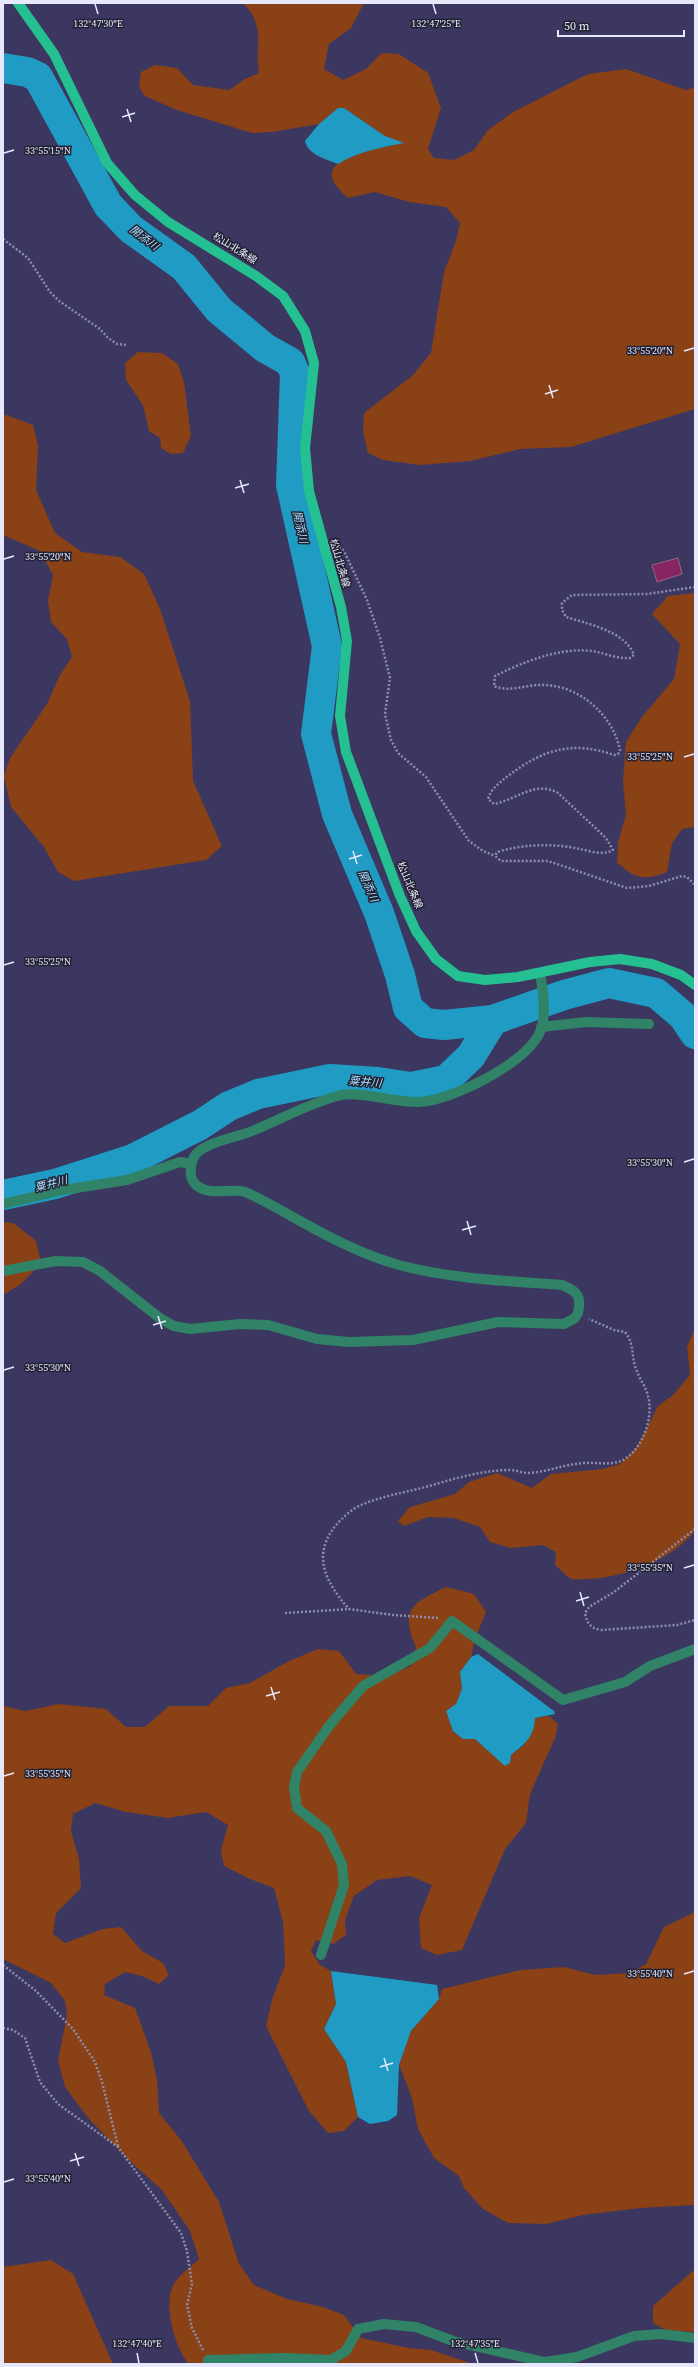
<svg xmlns="http://www.w3.org/2000/svg" width="698" height="2367" viewBox="0 0 698 2367" font-family="'Source Serif 4','Noto Sans JP',serif">
<style>
.green{fill:#8a4116}
.water{fill:#1f9bc4}
.lines{fill:none;stroke-linecap:round;stroke-linejoin:round}
.river{stroke:#1f9bc4;stroke-width:30}
.building{fill:#862562;stroke:#95677f}
.path{stroke:#8e8cab;stroke-width:2.5;stroke-dasharray:2 2;stroke-linecap:butt}
.minor{stroke:#308366;stroke-width:10}
.primary{stroke:#25c091;stroke-width:10}
.ticks{fill:none;stroke:#e8e8fc;stroke-width:1.5}
.labels{text-anchor:middle;dominant-baseline:central;stroke-width:3;stroke-linejoin:round;paint-order:stroke}
.street-label{font-size:10px;fill:#e8e8fc;stroke:#232234}
.water-label{font-size:11px;font-style:italic;fill:#a3dff9;stroke:#232234}
.ticks-label{font-size:10px;text-anchor:middle;fill:#e8e8fc;stroke:#232234;stroke-width:3;stroke-linejoin:round;paint-order:stroke}
</style>
<rect width="100%" height="100%" fill="#3b3760"/>
<g class="green">
<path d="M243 3H364L351 28 329 44 324 69 343 80 366 69 382 53 399 54 428 73 441 108 428 149 434 158 454 160 474 150 488 130 513 112 588 74 626 69 686 90 695 87V409L571 447 520 449 470 461 420 465 383 460 368 453 363 432 364 413 412 376 431 353 444 272 456 241 460 223 446 207 409 202 375 192 348 198C344 194 338 189 335 184 316 155 389 147 403 143L385 136 344 108H338L319 124 272 132 252 133 177 110 145 96 139 87 141 72 155 65 177 68 193 85 229 90 245 79 259 73C254 45 267 27 243 3Z"/>
<path d="M138 352 162 353 178 364 184 382 191 436 183 453 171 454 161 448 160 438 149 431 143 405 126 380 125 363Z"/>
<path d="M3 414 33 425 38 446 36 490 55 533 82 552 120 557 144 574 160 609 190 701 193 781 222 846 206 860 74 881 58 872 44 847 11 807 4 776 10 758 47 704 60 675 72 657 67 639 51 622 48 601 53 575 40 551 3 535Z"/>
<path d="M695 593V827L682 829 672 843 667 872C645 881 634 879 617 862L618 842 626 815 623 781 626 742 642 717 674 679 680 644 652 614 668 596Z"/>
<path d="M3 1222 13 1223 36 1241 41 1263 21 1284 3 1295Z"/>
<path d="M695 1329V1530C674 1560 620 1579 585 1579 581 1579 576 1580 572 1579 567 1577 560 1569 555 1565L556 1552 543 1545 511 1548 490 1542 480 1527 454 1518 428 1517 404 1526 398 1521 410 1507 455 1494 469 1482 497 1473 532 1488 551 1474 603 1469 620 1464 637 1447 658 1406 673 1395 690 1375 687 1347Z"/>
<path d="M446 1587 474 1594 486 1612 475 1639 471 1657 460 1672 462 1689 456 1704 446 1711 453 1731 463 1739H475L485 1748 511 1755 524 1745 535 1718 549 1716 558 1724 555 1738 530 1794 526 1823 505 1849 462 1950 437 1955 421 1948 419 1918 432 1885 410 1876 377 1880 354 1896 345 1920 346 1935 333 1944 316 1940 311 1951 320 1965 331 1971 336 2004 324 2029 346 2062 358 2117 344 2131 328 2133 309 2111 266 2026 272 2000 285 1965 283 1922 274 1888 250 1879 224 1866 221 1850 228 1825 206 1812 168 1818 126 1812 95 1803 73 1814 71 1831 79 1859 81 1888 56 1913 53 1934 65 1943 103 1929 121 1927 142 1951 163 1963 169 1975 159 1984 142 1976 125 1972 105 1984 104 1995 135 2008 151 2052 157 2080 159 2113 181 2140 219 2202 239 2264 254 2285 287 2299 323 2307 344 2315 361 2338 409 2348 431 2350 473 2364H189C175 2349 163 2305 173 2286 177 2276 191 2267 199 2259L190 2231 162 2190 133 2164 89 2119 65 2087 58 2061 67 2015 65 2001 51 1983 3 1959V1706L25 1711 59 1704 106 1709 126 1727H145L169 1706H208L226 1688 250 1683 289 1661 318 1649 339 1651 356 1674 387 1676 411 1666 416 1647C399 1609 413 1603 446 1587Z"/>
<path d="M695 1912V2205L640 2208 583 2215 546 2224 508 2223 483 2209 464 2188 459 2176 434 2158 418 2129 412 2098 399 2065 411 2031 439 1999 442 1989 520 1970 564 1967 595 1975 630 1973 646 1964 664 1927Z"/>
<path d="M51 2260 73 2274 113 2364H3V2267Z"/>
<path d="M695 2269V2332L666 2330 653 2323V2306Z"/>
</g>
<g class="water">
<path d="M338 108H344L385 136 404 143C380 148 359 151 338 164 326 159 308 155 305 141L319 124Z"/>
<path d="M478 1654 554 1711 555 1714 535 1718C534 1737 526 1743 511 1755L510 1763 505 1766 475 1739H463L453 1731 446 1711 456 1704 462 1689 460 1672 471 1657Z"/>
<path d="M331 1971 437 1985 439 1999 411 2031 399 2065 397 2115 388 2121 370 2124 358 2117 346 2062 324 2029 336 2004Z"/>
</g>
<g class="lines">
<g class="river">
<path d="M3 68 27 72 38 77 108 205 131 229 184 267 219 310 265 348 290 362 295 373 291 485 327 646 316 734 337 814 379 913 400 975 408 1008 425 1023 444 1025 493 1020"/>
<path d="M3 1195 55 1184 133 1159 200 1125 229 1106 258 1094 330 1079 378 1082 411 1087 446 1080 471 1056 493 1020 564 995 609 983 656 993 683 1016 695 1034"/>
</g>
</g>
<path class="building" d="M678 558 682 574 657 582 652 565Z"/>
<g class="lines">
<g class="path">
<path d="M3 239 28 258 50 292 59 301 100 329 108 338 117 344 127 345"/>
<path d="M339 547 344 551 367 600 380 638 390 678 385 714 391 740 398 753 426 777 469 841 483 851 495 856"/>
<path d="M695 587 647 594 572 595 562 603V610L566 617C588 624 625 631 634 655L630 658C616 659 605 653 592 651 560 647 523 662 495 676L494 686C510 693 527 684 543 685 579 685 613 715 620 750L618 754 614 755C572 740 542 750 508 776 499 783 491 789 488 799L494 804C516 800 535 780 558 793L606 838 613 850C603 856 590 851 580 849 553 843 524 844 497 852L495 856 501 861H548L627 888 649 886 682 876 687 877 695 885"/>
<path d="M695 1529 614 1592 589 1607 585 1613C587 1623 590 1628 601 1630L677 1625 695 1620"/>
<path d="M285 1613 349 1609"/>
<path d="M438 1618 393 1615 349 1609C325 1582 311 1554 337 1524 343 1517 352 1509 361 1505 380 1497 401 1493 422 1488 450 1480 481 1470 510 1470 516 1470 522 1473 528 1473 548 1472 565 1464 584 1463 597 1462 611 1466 623 1460 643 1449 654 1417 648 1396 646 1387 640 1380 637 1371 630 1357 636 1346 625 1332L614 1330 589 1319"/>
<path d="M3 1965 36 1991 73 2029 95 2062 102 2082 118 2146"/>
<path d="M3 2028 13 2030 25 2038 40 2082 58 2104 118 2147 181 2233 187 2251 192 2284 187 2305 192 2328 203 2350"/>
</g>
<g class="minor">
<path d="M541 1027 586 1022 649 1024"/>
<path d="M3 1204 63 1190 127 1180 180 1162 191 1164"/>
<path d="M3 1271 56 1261 83 1262 100 1271 161 1319 174 1326 190 1329 240 1324 268 1325 317 1339 349 1342 413 1340 498 1322 564 1324 575 1318 578 1313C582 1296 577 1291 562 1285 508 1281 452 1279 399 1265 347 1251 301 1220 254 1196 250 1194 244 1191 240 1191 224 1189 210 1196 196 1185 188 1178 190 1162 196 1154 209 1141 235 1138 252 1131 282 1119 309 1103 341 1095 359 1091 399 1103 419 1102 453 1100 521 1065 538 1036 548 1019 543 991 540 973"/>
<path d="M321 1955 344 1885 342 1864 326 1831 297 1808 294 1787 297 1772 329 1726 363 1686 430 1648 452 1621 563 1700 625 1682 650 1666 695 1649"/>
<path d="M208 2360 283 2358 331 2360 346 2351 358 2329 384 2324 416 2327 453 2341 545 2362 577 2357 634 2336 661 2334 695 2338"/>
</g>
<path class="primary" d="M18 3 54 54 107 163 135 195 168 222 256 276 283 296 305 331 314 363 305 448 309 491 341 607 347 641 340 716 346 752 400 896 416 931 436 959 458 976 485 980 518 977 590 962 620 959 652 964 681 975 695 985"/>
</g>
<path class="ticks" d="M95 4 98 14M433 4 436 14M127 109 131 122M122 117 135 113M4 153 14 150M684 351 694 348M549 385 553 398M545 394 558 390M240 480 244 493M235 488 249 484M4 559 14 556M684 757 694 754M353 851 357 864M349 859 362 855M4 965 14 962M684 1162 694 1159M467 1221 471 1235M462 1230 476 1226M158 1316 162 1329M153 1325 166 1321M4 1370 14 1367M684 1568 694 1565M580 1592 584 1606M576 1601 589 1597M271 1687 275 1700M266 1696 280 1692M4 1776 14 1773M684 1974 694 1971M384 2058 388 2071M380 2067 393 2063M75 2153 79 2166M70 2161 84 2157M4 2182 14 2179M137 2353 139 2363M475 2353 478 2363"/>
<g class="labels">
<g class="street-label">
<text transform="translate(235 248) rotate(32)">松山北条線</text>
<text transform="translate(340 563) rotate(74)">松山北条線</text>
<text transform="translate(410 885) rotate(67)">松山北条線</text>
</g>
<g class="water-label">
<text transform="translate(144 238) rotate(37)">開添川</text>
<text transform="translate(300 527) rotate(77)">開添川</text>
<text transform="translate(368 886) rotate(67)">開添川</text>
<text transform="translate(365 1082) rotate(5)">粟井川</text>
<text transform="translate(51 1184) rotate(-14)">粟井川</text>
</g>
</g>
<g class="ticks-label">
<text x="98" y="27">132°47'30"E</text>
<text x="436" y="27">132°47'25"E</text>
<text x="48" y="154">33°55'15"N</text>
<text x="650" y="354">33°55'20"N</text>
<text x="48" y="560">33°55'20"N</text>
<text x="650" y="760">33°55'25"N</text>
<text x="48" y="965">33°55'25"N</text>
<text x="650" y="1166">33°55'30"N</text>
<text x="48" y="1371">33°55'30"N</text>
<text x="650" y="1571">33°55'35"N</text>
<text x="48" y="1777">33°55'35"N</text>
<text x="650" y="1977">33°55'40"N</text>
<text x="48" y="2182">33°55'40"N</text>
<text x="137" y="2347">132°47'40"E</text>
<text x="475" y="2347">132°47'35"E</text>
</g>
<rect width="698" height="2367" fill="none" stroke="#e8e8fc" stroke-width="8"/>
<path d="M558 30v6h126v-6" fill="none" stroke="#e8e8fc" stroke-width="2"/>
<text x="564" y="30" font-size="12" fill="#e8e8fc" stroke="#232234" stroke-width="3" paint-order="stroke">50 m</text>
</svg>
